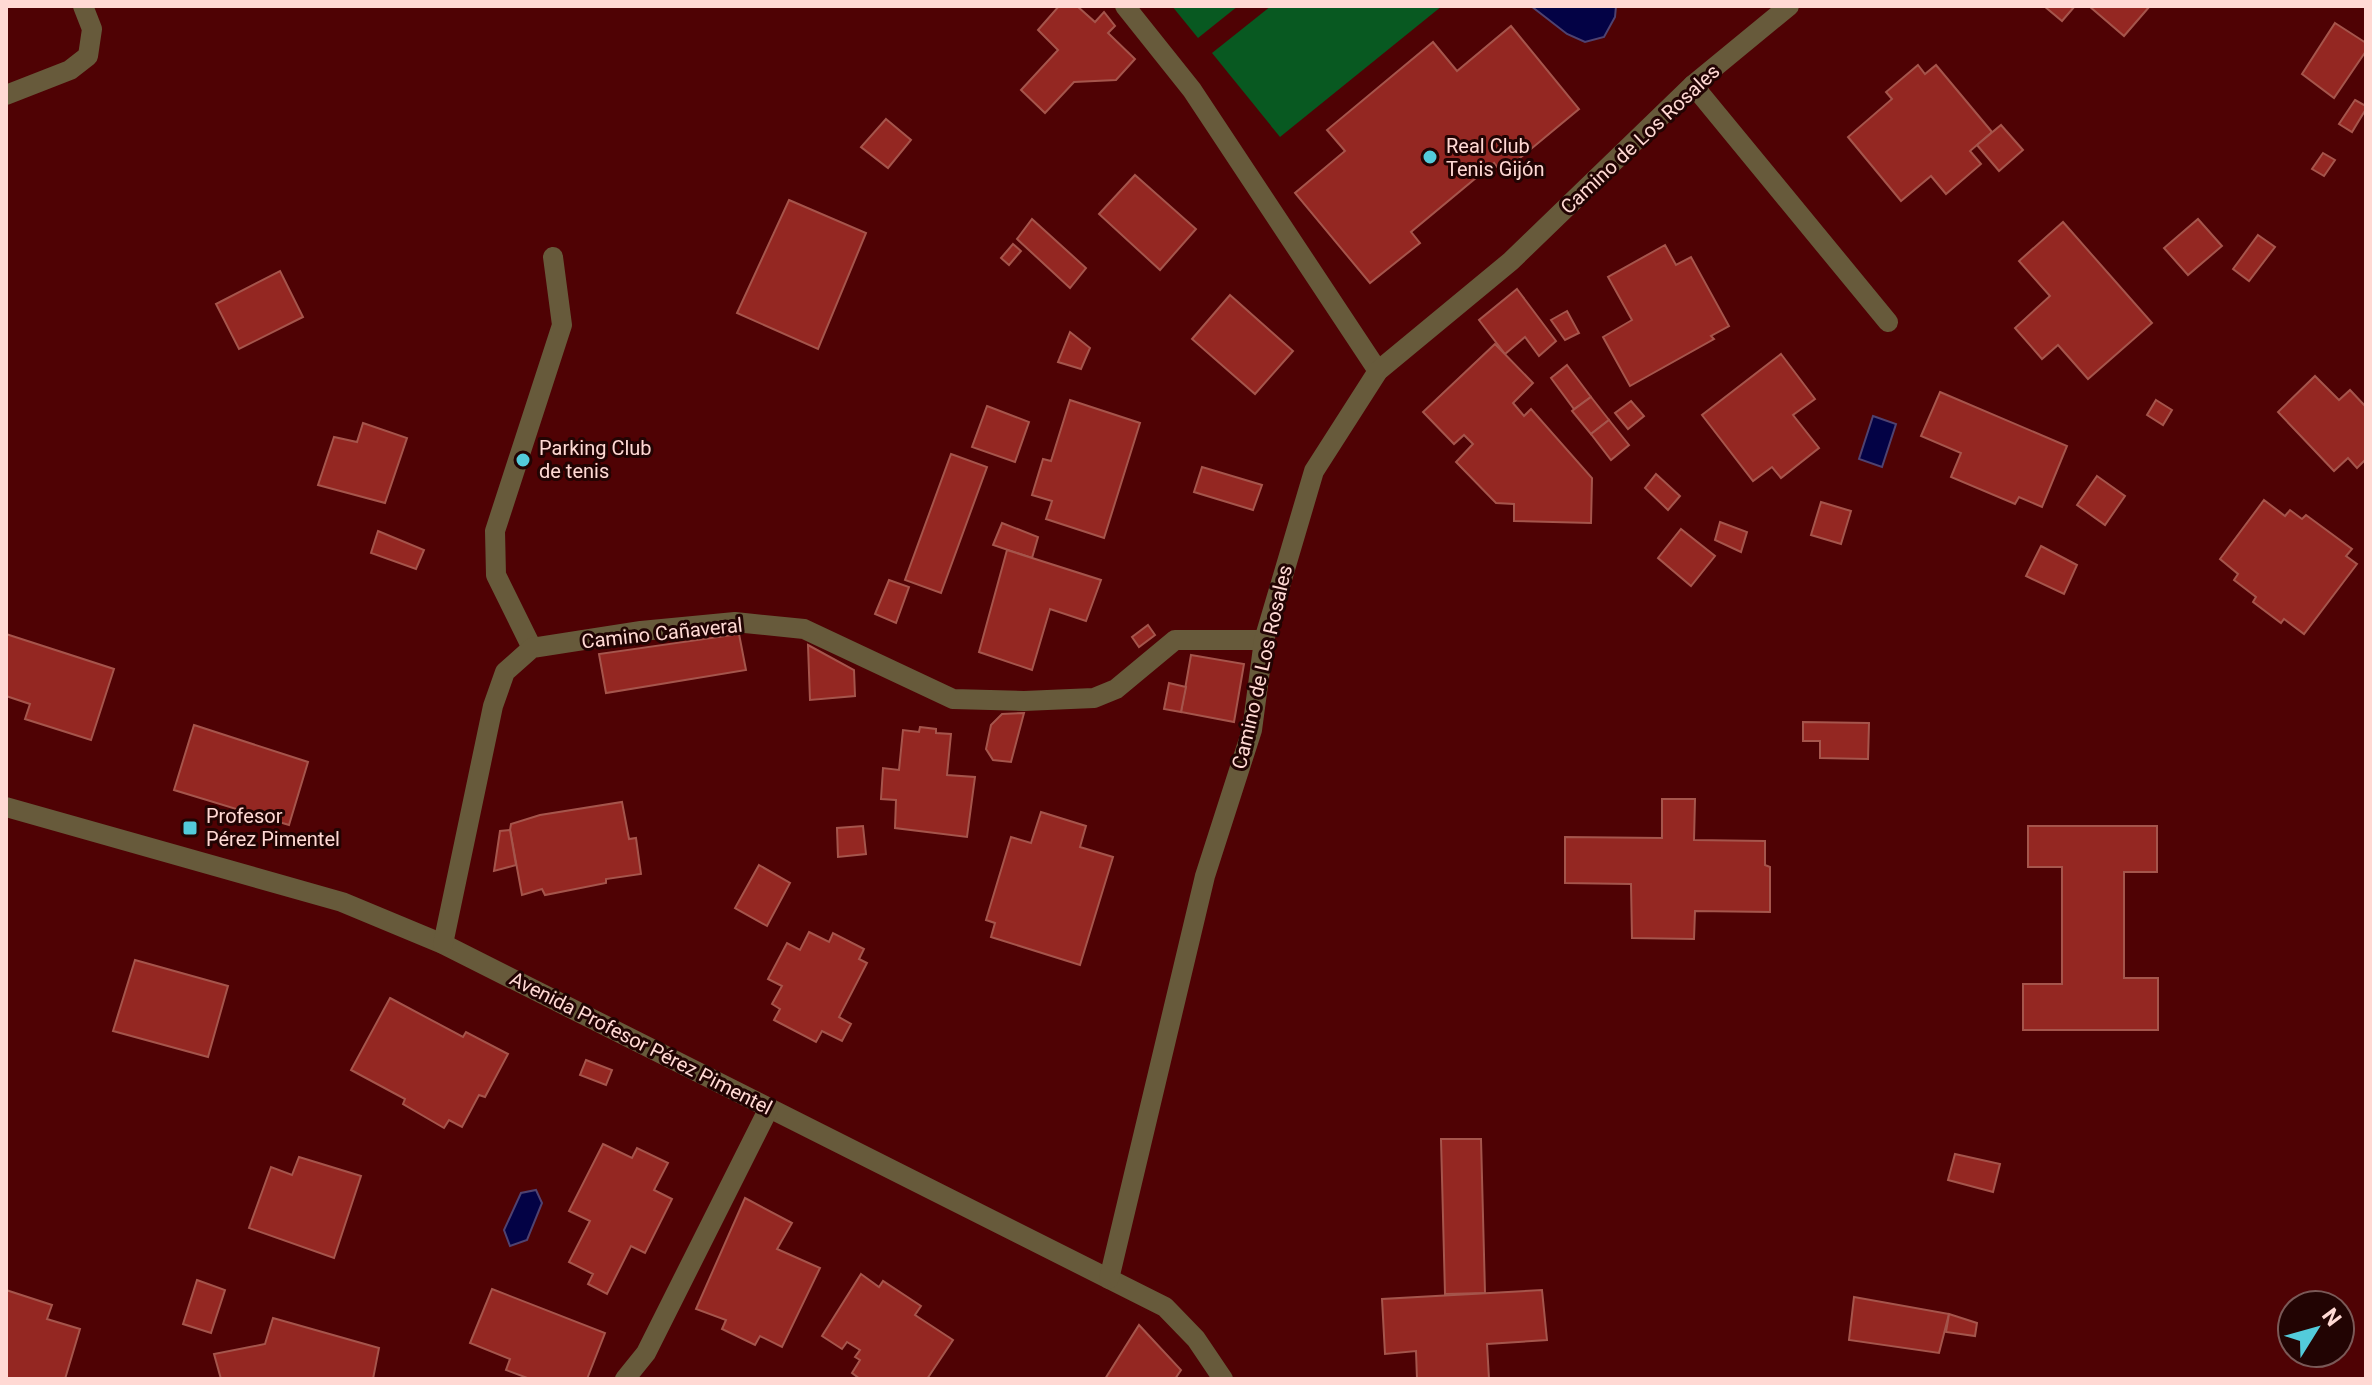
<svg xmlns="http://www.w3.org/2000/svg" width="2372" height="1385" viewBox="0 0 2372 1385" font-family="Roboto,sans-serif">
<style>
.green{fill:#085921}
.water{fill:#030245;stroke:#4f4270;stroke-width:2}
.building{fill:#942722;stroke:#a5554c;stroke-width:2}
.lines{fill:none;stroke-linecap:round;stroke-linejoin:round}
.minor{stroke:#675a3b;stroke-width:20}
.poi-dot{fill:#53cbdb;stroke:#220403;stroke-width:3}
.labels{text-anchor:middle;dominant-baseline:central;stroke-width:6;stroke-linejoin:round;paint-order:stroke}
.street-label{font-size:20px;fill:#ffd9d4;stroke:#220403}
.poi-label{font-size:20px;fill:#ffd9d4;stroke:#220403;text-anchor:start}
</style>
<rect width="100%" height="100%" fill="#4f0204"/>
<g class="green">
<path d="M1172 6H1238L1198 38Z"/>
<path d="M1271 6H1442L1280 137 1212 53Z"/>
</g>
<g class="water">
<path d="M1531 6H1616L1615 17 1604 37 1585 42 1567 34Z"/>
<path d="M1873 416 1896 424 1882 467 1859 459Z"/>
<path d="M536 1190 542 1203 527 1240 510 1246 504 1230 521 1193Z"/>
</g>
<g class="building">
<path d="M1059 6H1077L1095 22 1104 12 1115 26 1108 33 1135 59 1116 80 1074 82 1045 113 1021 90 1058 50 1038 30Z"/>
<path d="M2044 6H2075L2062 21Z"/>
<path d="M2089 6H2150L2124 36Z"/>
<path d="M2335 23 2366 43V51L2334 98 2302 74Z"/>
<path d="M1511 26 1579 109 1502 173 1494 163 1411 232 1420 243 1370 283 1295 193 1345 151 1327 130 1433 42 1457 71Z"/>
<path d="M1918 65 1925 74 1936 65 1992 132 1970 151 1981 164 1946 194 1931 176 1901 201 1848 137 1892 99 1886 92Z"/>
<path d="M2355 100 2366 106V109L2352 132 2339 124Z"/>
<path d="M886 119 911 140 888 168 861 147Z"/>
<path d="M2001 125 2023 150 1999 171 1977 145Z"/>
<path d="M2323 153 2335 160 2324 176 2312 169Z"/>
<path d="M1135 175 1196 229 1160 270 1099 214Z"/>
<path d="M789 200 866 233 818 349 737 313Z"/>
<path d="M1032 219 1086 268 1070 288 1017 239Z"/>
<path d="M2198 219 2222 246 2188 275 2164 248Z"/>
<path d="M2063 222 2152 323 2088 379 2058 345 2042 359 2015 328 2050 296 2019 261Z"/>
<path d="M2258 235 2275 247 2249 281 2233 269Z"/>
<path d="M1013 244 1021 251 1009 265 1001 258Z"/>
<path d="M1665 245 1676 265 1691 257 1729 326 1711 336 1714 339 1630 386 1603 337 1632 320 1608 277Z"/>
<path d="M280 271 303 317 239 349 216 304Z"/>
<path d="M1517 289 1556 341 1539 356 1525 337 1505 354 1479 320Z"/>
<path d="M1230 295 1293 351 1255 394 1192 339Z"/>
<path d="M1567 311 1579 333 1565 340 1551 320Z"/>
<path d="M1070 332 1090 348 1081 369 1058 362Z"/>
<path d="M1495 344 1533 383 1513 403 1524 416 1531 409 1592 478 1591 523 1514 521V504L1496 503 1456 462 1473 444 1464 435 1454 444 1423 412Z"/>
<path d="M1781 354 1815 399 1793 415 1819 448 1781 478 1772 467 1753 481 1702 415Z"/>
<path d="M1567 365 1591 397 1574 409 1551 378Z"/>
<path d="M2315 376 2339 400 2350 390 2366 407V459L2357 468 2348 458 2334 471 2278 412Z"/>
<path d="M1940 392 2067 446 2042 507 2019 497 2015 504 1951 477 1961 453 1921 436Z"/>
<path d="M1591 397 1609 420 1591 434 1572 411Z"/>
<path d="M1070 400 1140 423 1104 538 1046 519 1052 501 1032 495 1043 459 1051 461Z"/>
<path d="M2156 400 2172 410 2163 425 2147 415Z"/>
<path d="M1631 401 1644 416 1628 429 1615 413Z"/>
<path d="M987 406 1029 422 1015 462 972 447Z"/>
<path d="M1609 420 1629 445 1611 460 1591 434Z"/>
<path d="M363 423 407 438 385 503 318 485 334 437 357 442Z"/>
<path d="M951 454 987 467 941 593 905 580Z"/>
<path d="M1202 467 1262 485 1253 510 1194 492Z"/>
<path d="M1656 474 1680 496 1668 510 1645 488Z"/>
<path d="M2097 476 2125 496 2105 525 2077 505Z"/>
<path d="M2264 500 2285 516 2290 510 2302 519 2306 515 2352 549 2346 556 2357 564 2304 634 2284 619 2281 623 2253 602 2256 597 2234 580 2238 574 2220 559Z"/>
<path d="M1821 502 1851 511 1841 544 1811 535Z"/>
<path d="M1720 522 1747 532 1741 552 1715 540Z"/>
<path d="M1002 523 1038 537 1032 558 993 545Z"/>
<path d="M1681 529 1715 556 1691 586 1658 558Z"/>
<path d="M378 531 424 550 416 569 371 553Z"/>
<path d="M2041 546 2077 565 2064 594 2026 576Z"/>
<path d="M1007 550 1101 580 1086 621 1050 609 1032 670 979 652Z"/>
<path d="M889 580 909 587 896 623 875 614Z"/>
<path d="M1148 625 1155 635 1139 647 1132 637Z"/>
<path d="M6 634 114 669 91 740 25 719 30 704 6 696Z"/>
<path d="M739 634 746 670 606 693 599 654Z"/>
<path d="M808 645 854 670 855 696 810 700Z"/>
<path d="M1191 655 1244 664 1234 722 1181 712Z"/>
<path d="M1169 683 1186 687 1181 712 1164 709Z"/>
<path d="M1024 713 1011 762 993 760 986 749 991 725 1002 714Z"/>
<path d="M1803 722 1869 723 1868 759 1820 758V741H1803Z"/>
<path d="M194 725 308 762 289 825 174 790Z"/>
<path d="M920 727 936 729V733L951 734 947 775 975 777 967 837 895 828 896 800 881 799 883 768 899 770 903 730 919 732Z"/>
<path d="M1662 799H1695L1694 840 1765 841V865L1770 867V912L1695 911 1694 939 1632 938 1631 884 1565 883V837L1662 838Z"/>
<path d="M622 802 629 839 636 838 641 874 606 879V883L545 895 542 889 522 895 510 830 511 824 540 815Z"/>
<path d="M1041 812 1086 826 1080 847 1113 857 1080 965 991 937 995 923 986 920 1011 837 1031 843Z"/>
<path d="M863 826 866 854 838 857 837 828Z"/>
<path d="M2028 826H2157V872H2124V978H2158V1030H2023V984H2062V867H2028Z"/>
<path d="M510 830 516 865 494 871 500 831Z"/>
<path d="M759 865 790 883 767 926 735 908Z"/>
<path d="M809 932 829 942 833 933 864 949 859 959 867 963 839 1017 851 1024 842 1041 822 1031 816 1042 774 1020 780 1009 772 1004 782 986 768 979 787 943 800 950Z"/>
<path d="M135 960 228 986 208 1057 113 1031Z"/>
<path d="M390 998 463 1037 466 1032 508 1054 485 1097 479 1095 462 1127 449 1120 444 1128 403 1104 405 1099 351 1070Z"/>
<path d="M586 1060 612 1070 606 1085 580 1075Z"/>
<path d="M1441 1139H1481L1485 1293 1445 1294Z"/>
<path d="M603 1144 632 1158 637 1148 668 1163 654 1190 672 1199 645 1253 631 1246 607 1294 588 1284 593 1274 569 1262 590 1221 569 1211Z"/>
<path d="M1955 1154 2000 1164 1993 1192 1948 1180Z"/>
<path d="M299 1157 361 1176 334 1258 249 1228 271 1167 292 1175Z"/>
<path d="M745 1198 792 1223 777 1249 820 1268 782 1347 760 1336 755 1345 722 1329 726 1320 696 1309Z"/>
<path d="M861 1274 879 1287 883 1281 921 1306 915 1315 953 1340 927 1379H860L852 1373 860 1360 855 1357 860 1350 847 1342 842 1349 822 1336Z"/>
<path d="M197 1280 225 1290 211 1333 183 1324Z"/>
<path d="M492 1289 605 1333 587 1379H530L506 1370 510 1359 470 1343Z"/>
<path d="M6 1290 52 1305 47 1319 80 1329 65 1379H6Z"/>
<path d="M1542 1290 1547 1340 1487 1344 1489 1379H1417L1416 1351 1385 1354 1382 1299Z"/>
<path d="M1854 1297 1949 1314 1939 1353 1849 1340Z"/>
<path d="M1949 1314 1977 1323 1975 1336 1946 1332Z"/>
<path d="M273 1318 379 1348 373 1379H221L214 1354 265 1344Z"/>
<path d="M1139 1325 1181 1370 1175 1379H1105Z"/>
</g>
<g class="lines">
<g class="minor">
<path d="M1125 6 1192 90 1378 371"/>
<path d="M1693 85 1888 322"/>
<path d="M6 95 70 70 88 56 92 29 83 6"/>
<path d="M532 648 496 575 495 531 562 325 553 257"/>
<path d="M6 807 342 902 443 944 1165 1307 1196 1339 1223 1379"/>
<path d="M443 944 493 706 505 672 532 648 641 631 735 622 804 629 953 699 1024 701 1094 698 1116 689 1175 640H1264"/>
<path d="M1109 1279 1205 876 1252 730 1264 640 1314 471 1378 371 1511 261 1693 85 1789 6"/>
<path d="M625 1379 646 1353 769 1108"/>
</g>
</g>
<g class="poi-dot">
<circle cx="1430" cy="157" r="8"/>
<circle cx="523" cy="460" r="8"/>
<rect x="182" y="820" width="16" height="16" rx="4"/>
</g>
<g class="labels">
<g class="street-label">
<text transform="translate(1640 139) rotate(-43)">Camino de Los Rosales</text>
<text transform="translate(662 633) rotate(-6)">Camino Cañaveral</text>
<text transform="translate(1262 667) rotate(-77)">Camino de Los Rosales</text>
<text transform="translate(641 1043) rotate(27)">Avenida Profesor Pérez Pimentel</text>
</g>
<g class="poi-label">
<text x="1446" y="146">Real Club<tspan x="1446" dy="23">Tenis Gijón</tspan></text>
<text x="539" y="448">Parking Club<tspan x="539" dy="23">de tenis</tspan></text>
<text x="206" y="816">Profesor<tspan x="206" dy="23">Pérez Pimentel</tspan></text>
</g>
</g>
<rect width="2372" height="1385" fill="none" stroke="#ffd9d4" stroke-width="16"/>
<g transform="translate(2316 1329) rotate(53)"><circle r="38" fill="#220403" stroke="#7a5957" stroke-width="2"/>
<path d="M0-6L14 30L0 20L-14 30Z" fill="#53cbdb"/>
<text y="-12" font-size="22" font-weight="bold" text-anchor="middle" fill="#ffd9d4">N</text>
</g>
</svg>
